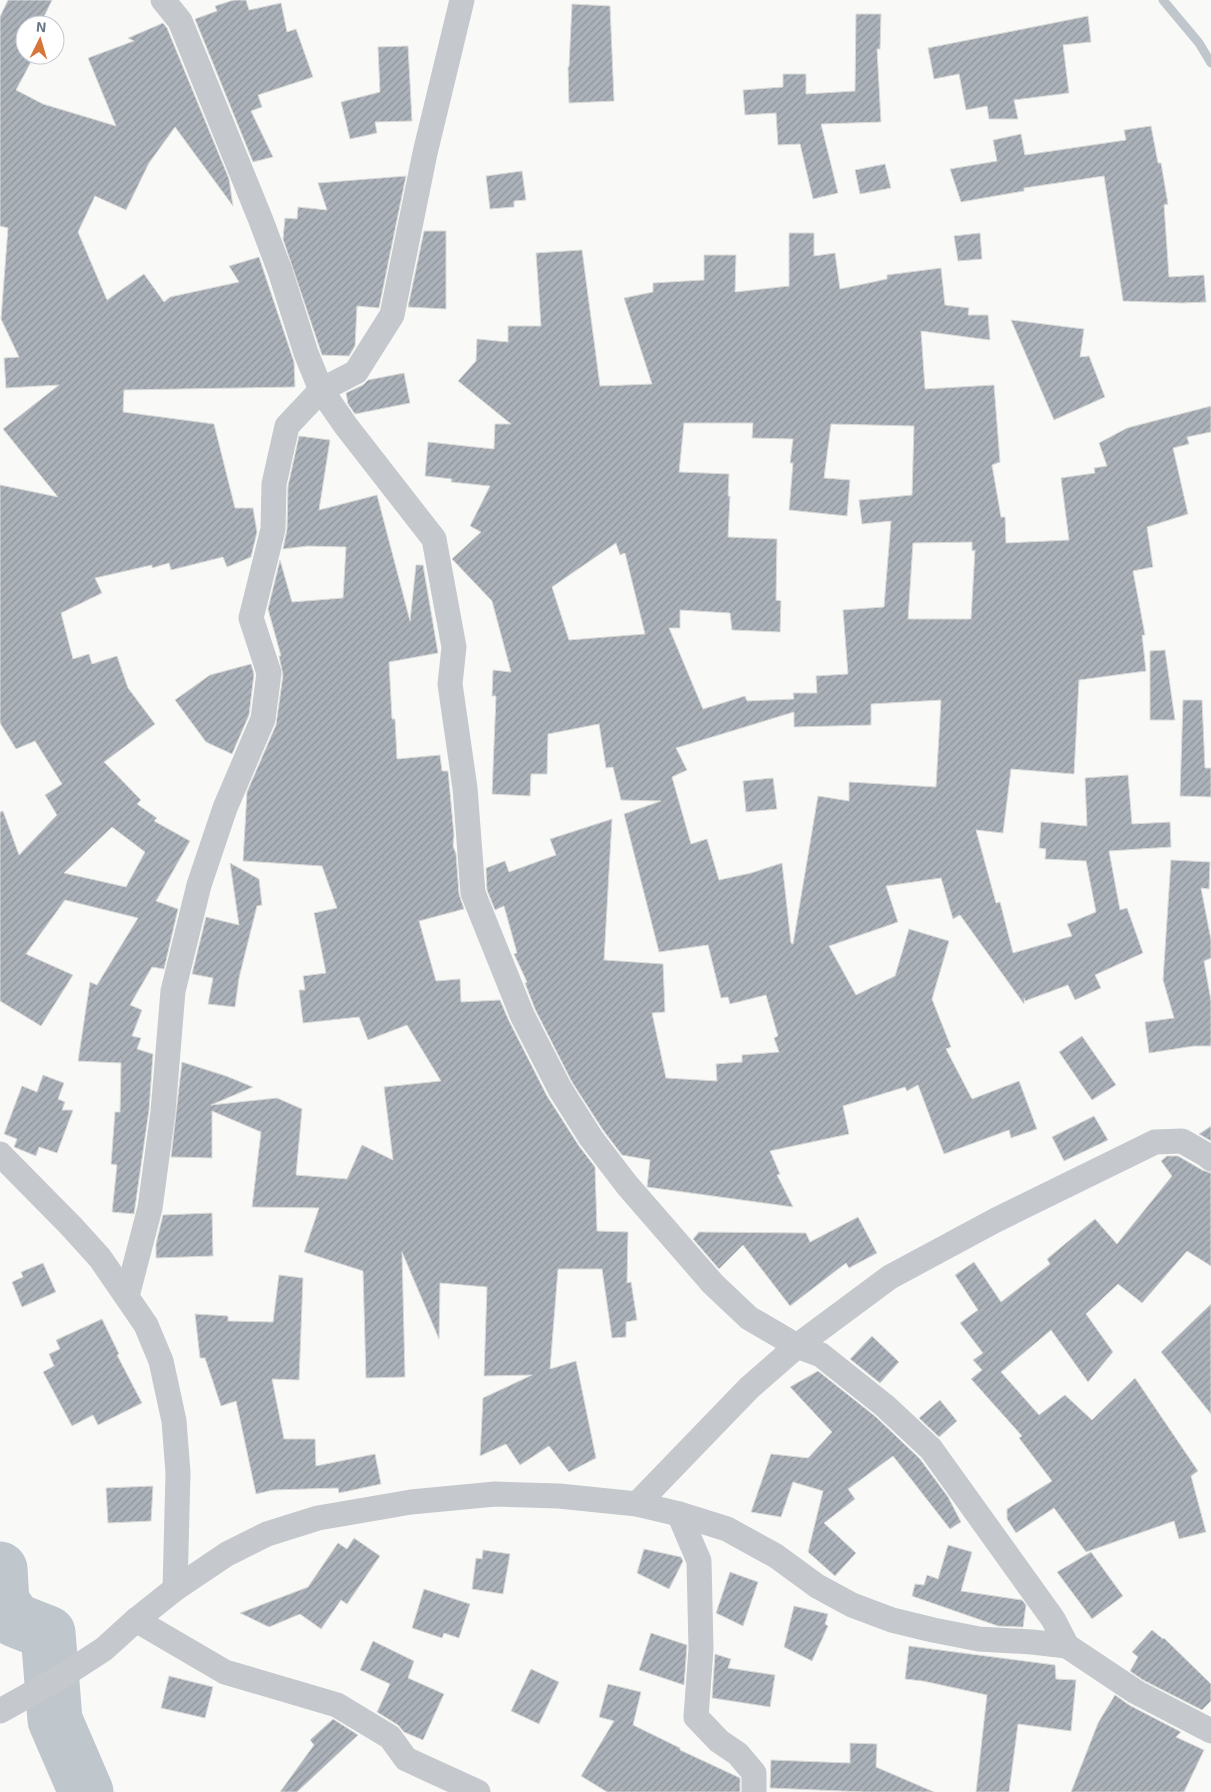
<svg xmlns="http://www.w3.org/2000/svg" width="1211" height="1792" viewBox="0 0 1211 1792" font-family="'Exo 2',sans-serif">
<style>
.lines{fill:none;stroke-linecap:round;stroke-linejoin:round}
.stream{stroke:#bfc6cc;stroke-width:9}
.river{stroke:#bfc6cc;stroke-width:55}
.building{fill:url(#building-hatch);stroke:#dadbd9;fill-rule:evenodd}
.street{stroke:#c5c8cc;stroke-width:25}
</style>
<defs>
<pattern id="building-hatch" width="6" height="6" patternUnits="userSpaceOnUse" patternTransform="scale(1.25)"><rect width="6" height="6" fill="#acb2b9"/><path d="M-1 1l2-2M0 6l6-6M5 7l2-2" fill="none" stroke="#90959c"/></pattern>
</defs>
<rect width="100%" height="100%" fill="#f9f9f7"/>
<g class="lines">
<path class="stream" d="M1163 0 1199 43 1211 63"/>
<path class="river" d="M0 1569 2 1602 15 1620 48 1633 55 1720 86 1792"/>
</g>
<g class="building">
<path d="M8 0H52L40 25H25V57L32 60 16 90 43 104 116 126 88 58 134 41 128 38 163 23 167 28 229 179 233 206 175 127 149 163 126 210 95 196 78 232 107 300 144 274 164 302 170 297 239 282 229 266 259 257 294 362 295 387 124 390 123 412 214 424 235 508H253L257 532 251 557 227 567 223 557 171 570 169 563 152 568V565L95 578 102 593 61 613 73 659 89 654 92 664 117 656 128 688 155 724 104 762 141 800 137 804 157 818 154 821 190 841 156 901 178 909 164 969 152 967 130 1005 142 1010 132 1036 141 1038 137 1049 153 1054 149 1110 134 1214 112 1212 117 1165 111 1164 115 1112H120L121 1063 78 1061 90 982 97 985 138 918 65 900 26 954 73 975 41 1026 0 1001V812L3 811 19 855 57 815 45 795 62 784 35 741 16 749 0 723V485L58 497 3 429 59 385 6 388 4 358 19 357 1 319 8 228 0 226V17ZM112 827 145 852 126 887 64 873Z"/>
<path d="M234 0H246L249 10 281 3 287 32 296 29 313 77 258 95 262 107 251 111 273 157 253 162 195 19 217 11 215 6Z"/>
<path d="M572 4 610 6 614 101 569 103 568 67H569Z"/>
<path d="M856 14H881L880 49H877L881 122 821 124 838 193 813 199 800 144 778 145 776 113 745 115 743 90 783 87V74H806V94L855 91Z"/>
<path d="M1088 16 1091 42 1063 45 1069 93 1014 100 1018 119H989L987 106 966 110 959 74 934 79 928 48Z"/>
<path d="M408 46 412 121 375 122 377 133 350 139 341 102 380 92 378 47Z"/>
<path d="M1151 126 1158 163H1161L1168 204 1164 205 1169 277 1204 275 1206 302 1182 303 1123 301 1104 176 1024 188V191L961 202 950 169 997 161 993 140 1021 134 1025 155 1126 140 1124 130Z"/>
<path d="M885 164 891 188 860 194 855 170Z"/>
<path d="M522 171 526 200 514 201V207L490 209 486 176Z"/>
<path d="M406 176 379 308 357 306 355 346 349 356 322 355 283 239 285 218 297 219 298 207 327 210 318 183Z"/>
<path d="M424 231H446V309L408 307Z"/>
<path d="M789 233H814V256L835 253 840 289 887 279V275L941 268 945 305 969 308 968 315H988L990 340 921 331 925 389 994 385 1000 462 992 465 1001 517H1005L1006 543 1069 540 1061 478 1095 473 1094 468 1107 466 1099 443 1127 428 1211 406V432L1187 437 1189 444 1173 448 1188 514 1147 527 1153 567 1133 571 1145 635H1142L1146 671 1079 680 1074 774 1011 769 1003 833 976 830 996 903 1000 902 1013 953 1072 936 1067 924 1096 912 1086 861 1045 859 1046 849 1039 848 1041 822 1087 826 1085 778 1128 775 1132 824 1170 822 1171 847 1109 851 1120 910 1127 908 1143 953 1095 975 1101 988 1075 1000 1068 985 1025 1001 1024 998V1004L960 915 953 919 941 878 886 886 898 922 829 946 856 995 895 976 909 929 949 941 932 999 951 1047 946 1049 972 1099 1019 1081 1037 1129 1011 1138 1009 1130 944 1154 918 1085 907 1091 905 1087 843 1106 849 1134 770 1151 780 1174 777 1175 793 1207 647 1187 650 1160 622 1155 603 1130 572 1082 535 1009 525 983 527 982 514 954 517 953 504 906 495 910 487 890 486 868 505 861 509 872 556 855 550 839 612 819 604 960 663 964 665 1012 652 1013 666 1078 717 1081 716 1064 742 1062V1055L779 1052 774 1038 778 1036 766 995 730 1004 728 997 721 998 708 945 659 952 624 814 661 801 621 800 613 767 606 768 599 724 548 734 547 774H531L530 796 492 794 496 696H492L493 670 511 672 492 601 452 559 481 532 470 526 490 486 451 482 452 479 425 476 428 442 494 449 495 424H511L458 381 476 361 477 339 508 342V326H541L536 253 582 250 600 386 652 384 624 298 653 292V283L704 280V255H736L735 292 789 286ZM684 423H753L752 438 793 439 790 463H793L789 510 847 516 850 480 824 478 831 424 914 426 912 495 859 500 862 524 891 521 884 607 843 610 848 674 816 676 817 693H793L794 699 747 701 745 696 703 709 669 628H680V610L730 613 732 630 780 632 781 601 776 600 777 539 728 537 730 496H728L729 474 679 472ZM972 542V551L975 550 971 619H908L913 543ZM616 543 620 555 625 553 645 634 569 640 552 587ZM941 700 936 787 849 782V801L818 796 793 944 791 943 782 863 751 873 719 880 707 839 691 844 672 777 687 770 676 748 794 712V727L871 725V704Z"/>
<path d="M980 233 982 259 958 261 954 236Z"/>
<path d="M1011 320 1084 329 1080 357 1089 356 1105 397 1054 420Z"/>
<path d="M404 373 410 403 355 414 348 404 346 393 363 385 368 380Z"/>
<path d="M299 436 330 440 319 510 377 495 410 621 416 565H423L438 653 389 662 392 719H395L397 759 440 755 442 771H448L454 835 453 846 456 854 459 894 464 909 419 921 436 981 460 979 461 1002 500 1000 509 1021 547 1096 579 1146 595 1167 597 1231 628 1232 627 1283 631 1282 637 1320 626 1322V1337L612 1338 602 1269H558L550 1369 576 1361 596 1458 569 1472 549 1446 520 1465 506 1444 480 1456 483 1398 532 1375 484 1376 487 1287 440 1283 439 1339 402 1252 405 1377 366 1378 363 1271 304 1252 319 1208 252 1207 261 1132 212 1111V1158L171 1157 182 1062 226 1076 253 1087 211 1105 277 1098 302 1109 296 1175 347 1179 362 1145 393 1160 384 1087 441 1081 407 1025 368 1040 359 1017 303 1023 299 990H305L303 976 326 973 314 913 337 908 322 866 243 861 247 792 276 725 283 675 279 656H281L268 609 280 560 292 602 343 598 346 547 308 546 283 549 287 529 288 486Z"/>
<path d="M1165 650 1175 720H1150V651Z"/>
<path d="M251 664 254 674 249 715 232 754 206 742 175 700 210 675Z"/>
<path d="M1183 700H1202L1205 768H1211V797L1180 796Z"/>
<path d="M773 778 777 809 746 812 743 781Z"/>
<path d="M1171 860 1210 862 1209 889 1201 888 1211 940V958L1204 961 1211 1001V1046H1194L1149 1053 1145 1022 1174 1018 1163 980Z"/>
<path d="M230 863 259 879 262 905 257 906 239 978 235 1007 208 1004 213 978 192 974 206 917 239 925Z"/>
<path d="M1082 1036 1116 1085 1092 1100 1059 1052Z"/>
<path d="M43 1075 64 1083 58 1099 65 1102 62 1110H73L57 1153 39 1147 36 1156 14 1147 17 1139 4 1134 22 1086 37 1092Z"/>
<path d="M1094 1116 1108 1140 1064 1161 1052 1137Z"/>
<path d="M1211 1126V1141L1199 1134Z"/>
<path d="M1167 1156H1178L1202 1170 1211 1173V1266L1187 1251 1142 1303 1118 1284 1086 1314 1113 1352 1088 1382 1051 1330 1001 1372 1039 1415 1065 1395 1092 1420 1135 1378 1198 1471 1191 1476 1206 1532 1179 1539 1174 1521 1086 1552 1054 1508 1016 1533 1007 1519V1509L1052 1481 1019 1438 1022 1436 971 1379 982 1370 973 1360 983 1353 960 1323 978 1310 955 1275 974 1262 1001 1302 1050 1264 1047 1259 1095 1219 1117 1244 1172 1176 1161 1161Z"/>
<path d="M212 1213 213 1256 156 1258V1244L163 1215Z"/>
<path d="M858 1217 877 1253 849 1268 846 1263 790 1306 743 1245 719 1269 693 1239 699 1232 806 1233 810 1242Z"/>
<path d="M43 1263 56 1292 22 1307 12 1282 23 1277 21 1272Z"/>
<path d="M279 1275 303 1278 299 1380 272 1379 284 1439H315L316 1466 375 1454 381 1484 339 1493 338 1488 273 1490 256 1494 236 1401 221 1406 205 1358H200L195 1314 228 1316V1321L273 1322Z"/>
<path d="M1211 1304V1414L1161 1352Z"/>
<path d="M102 1319 119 1354 117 1355 142 1403 98 1425 93 1415 72 1426 43 1372 54 1366 49 1354 60 1349 56 1340Z"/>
<path d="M872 1336 899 1362 880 1383 850 1359Z"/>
<path d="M818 1371 876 1417 920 1459 948 1497 961 1522 950 1529 893 1456 848 1489 855 1499 824 1523 856 1553 835 1576 808 1552 823 1491 793 1482 781 1517 751 1512 771 1454 808 1458 832 1432 790 1387Z"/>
<path d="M940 1400 957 1421 939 1437 919 1418Z"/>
<path d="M153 1486 151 1521 108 1523 106 1488Z"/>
<path d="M354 1538 380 1556 347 1604 341 1600 321 1629 300 1614 269 1627 240 1613 308 1587 338 1543 347 1549Z"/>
<path d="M948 1545 972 1552 961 1591 1022 1600 1026 1605 1023 1627 998 1626 912 1596 915 1584 924 1585 927 1575 938 1579Z"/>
<path d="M644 1549 681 1557 683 1561 669 1589 637 1573Z"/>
<path d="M483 1550 510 1554 503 1594 472 1589 476 1558 482 1559Z"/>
<path d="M1091 1552 1123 1596 1092 1619 1057 1572Z"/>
<path d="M730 1572 758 1582 743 1626 716 1613Z"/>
<path d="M424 1589 470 1604 459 1638 444 1633 442 1638 412 1628Z"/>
<path d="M794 1606 828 1614 825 1624 828 1626 812 1661 784 1647Z"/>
<path d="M1152 1630 1163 1639 1164 1638 1211 1684V1701L1202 1710 1143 1680 1130 1671 1138 1657 1132 1652Z"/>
<path d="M651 1633 687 1645 684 1685 639 1670Z"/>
<path d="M373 1641 414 1661 408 1678 444 1694 423 1740 404 1732 398 1725 377 1712 390 1684 360 1670Z"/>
<path d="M909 1646 1055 1665 1056 1679 1076 1680 1071 1731 1018 1724 1009 1792H976L987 1695 923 1681 905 1679Z"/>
<path d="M715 1654 731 1659 728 1668 775 1675 770 1707 712 1698Z"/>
<path d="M531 1669 559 1682 539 1724 511 1711Z"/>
<path d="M169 1676 213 1687 205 1718 161 1708Z"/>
<path d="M608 1684 641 1692 633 1725 680 1748V1750L740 1778V1792H607L581 1776 614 1721 599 1717Z"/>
<path d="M1115 1695 1129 1705 1181 1732 1176 1737 1204 1750 1184 1792H1071L1098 1723Z"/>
<path d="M333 1719 358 1735 297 1792H280L314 1745 310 1740Z"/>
<path d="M850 1743 877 1744 876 1767 934 1792H865L770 1788 771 1760 850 1763Z"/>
</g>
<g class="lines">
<g class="street">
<path d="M163 0 180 21 260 218 280 271 306 353 321 390 346 426 434 539 454 647 450 684 465 788 473 893 522 1015 560 1089 591 1138 627 1185 713 1284 749 1318 797 1346 821 1355 885 1406 931 1449 1053 1619 1067 1646"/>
<path d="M0 1154 71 1226 100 1258 146 1325 161 1361 174 1421 178 1473 175 1589"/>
<path d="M127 1296 150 1208 163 1112 173 991 199 885 225 808 263 719 269 673 251 618 273 529 274 484 287 426 321 390 356 372 392 315 425 153 462 0"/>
<path d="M637 1504 749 1388 797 1346 890 1277 996 1220 1155 1142 1182 1141 1205 1154 1211 1159"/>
<path d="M679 1514 699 1561 701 1649 696 1717 719 1741 738 1754 754 1773V1792"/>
<path d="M136 1620 225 1672 337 1705 390 1737 406 1759 478 1792"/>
<path d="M0 1711 61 1677 104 1649 136 1620 175 1589 227 1554 267 1534 318 1518 411 1502 495 1494 559 1496 637 1504 679 1514 727 1529 776 1556 817 1586 852 1605 892 1620 933 1630 979 1639 1032 1642 1067 1646 1136 1692 1211 1731"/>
</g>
</g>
<g transform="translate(40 40) rotate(5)"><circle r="24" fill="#ffffff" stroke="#c3c8cf"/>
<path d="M0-4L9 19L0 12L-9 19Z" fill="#d87538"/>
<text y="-8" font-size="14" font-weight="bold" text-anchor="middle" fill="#6a7586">N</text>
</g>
</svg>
